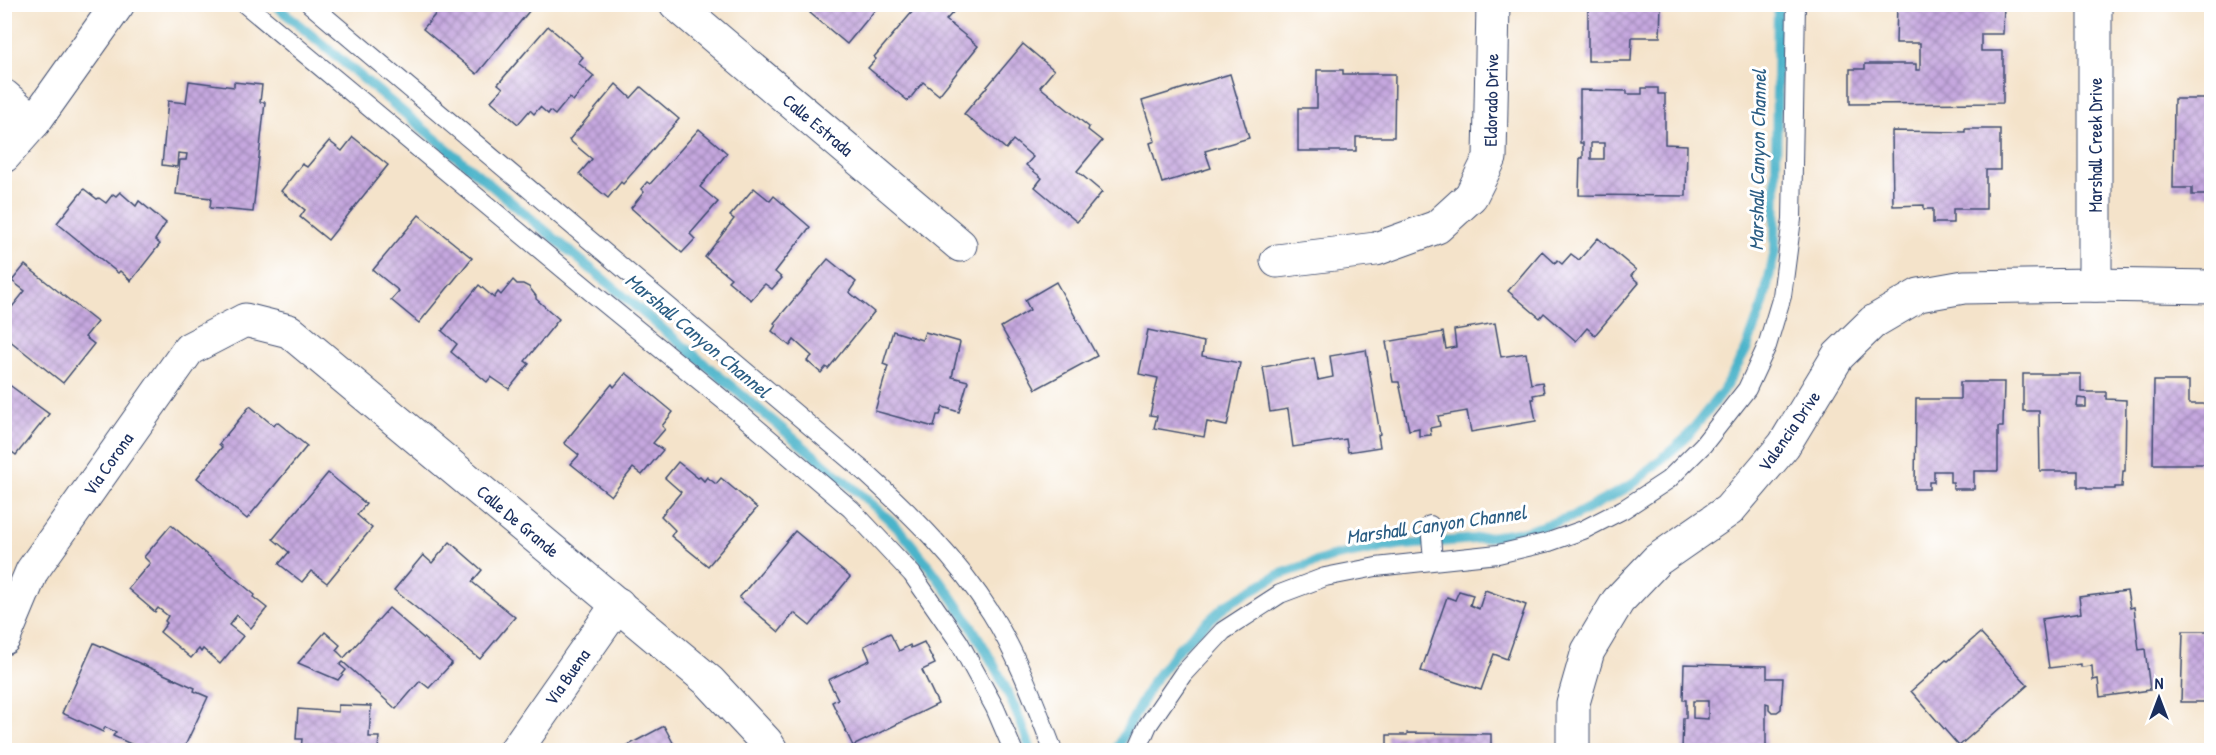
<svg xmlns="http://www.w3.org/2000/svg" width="2216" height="755" viewBox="0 0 2216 755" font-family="'Patrick Hand',sans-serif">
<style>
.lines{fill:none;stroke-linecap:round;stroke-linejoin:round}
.stream{stroke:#4cb4ca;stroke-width:10}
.building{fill:url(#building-cross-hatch);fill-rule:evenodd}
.service-casing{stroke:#3c4a6e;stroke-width:20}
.minor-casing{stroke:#3c4a6e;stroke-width:35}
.service{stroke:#fff;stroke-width:18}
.minor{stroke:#fff;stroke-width:33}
.labels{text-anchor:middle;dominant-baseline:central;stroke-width:6;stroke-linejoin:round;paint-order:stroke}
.street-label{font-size:18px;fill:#1b2f5e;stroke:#fff}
.water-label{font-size:20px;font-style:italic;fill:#2c5e84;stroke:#fff}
</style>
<defs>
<pattern id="building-cross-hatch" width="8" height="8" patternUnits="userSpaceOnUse" patternTransform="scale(1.5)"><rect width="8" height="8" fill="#c6a8df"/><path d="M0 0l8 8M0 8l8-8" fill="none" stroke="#a089b8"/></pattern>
</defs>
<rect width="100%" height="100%" fill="#fff"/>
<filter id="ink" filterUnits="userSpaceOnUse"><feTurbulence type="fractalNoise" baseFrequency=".0167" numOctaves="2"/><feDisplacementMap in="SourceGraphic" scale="12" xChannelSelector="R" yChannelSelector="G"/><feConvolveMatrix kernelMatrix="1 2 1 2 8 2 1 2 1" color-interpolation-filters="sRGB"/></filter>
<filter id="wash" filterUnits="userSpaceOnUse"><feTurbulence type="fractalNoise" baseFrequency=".008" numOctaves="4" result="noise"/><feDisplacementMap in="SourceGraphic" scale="24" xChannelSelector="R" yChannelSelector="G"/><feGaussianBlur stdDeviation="1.35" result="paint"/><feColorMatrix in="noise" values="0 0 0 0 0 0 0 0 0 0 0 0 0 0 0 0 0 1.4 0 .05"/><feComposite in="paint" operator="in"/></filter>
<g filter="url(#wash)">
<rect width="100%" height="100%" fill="#f4e3ca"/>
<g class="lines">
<g class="stream">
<path d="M274 4 865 498C880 511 896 525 908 540 960 602 1005 673 1031 750"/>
<path d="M1117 750 1124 735 1152 683 1179 648 1226 605 1278 575 1331 557 1383 547 1474 539 1525 532 1574 516 1630 486 1685 439 1723 391 1746 350 1763 304 1775 251 1778 4"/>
</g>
</g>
<g id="blocks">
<g class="building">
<path d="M444 4H524L530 10 477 74 423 29Z"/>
<path d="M813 4H880L847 44 810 13 816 6Z"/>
<path d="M919 4H951L956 9 946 20 978 46 939 95 923 82 908 101 868 68 876 59 874 57Z"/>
<path d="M1588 4H1661L1660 37H1632L1631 61H1588Z"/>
<path d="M1897 4H2004L2003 34H1981V51H2003V103L1850 104V69H1865V64H1916V70H1920V43H1896Z"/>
<path d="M548 26 583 57 578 63 594 76 573 101 569 98 555 115 550 111 548 114 540 107 534 114 530 110 518 124 491 101 503 88 498 84Z"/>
<path d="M1023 44 1054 70 1040 87 1089 127 1088 130 1102 141 1077 171 1102 192 1077 222 1035 187 1042 178 1026 165 1033 157 1013 140 1006 149 964 114Z"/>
<path d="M1317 70H1343V74H1395L1394 137H1356V151H1298V108H1317Z"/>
<path d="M1230 74 1249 138 1205 151 1211 168 1162 183 1150 143 1155 141 1142 101Z"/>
<path d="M189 81 234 87V82L262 85 260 102H265L253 212 210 208 211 198 176 194 180 160H186L187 154 178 153 177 167 162 165 168 101 186 103Z"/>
<path d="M616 84 631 98 641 87 679 119 623 184 621 182 608 198 579 174 592 159 569 140Z"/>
<path d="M1642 88H1658V94H1665V144L1687 145 1686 196 1579 195 1580 158H1583V143H1580V90L1627 91V94H1642ZM1591 143H1604V159H1591Z"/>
<path d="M2174 99H2212V195H2192V188H2173Z"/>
<path d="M699 129 727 153 700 187 718 202 690 234 695 239 682 253 631 208 644 192 641 189 647 182 650 184Z"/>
<path d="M1965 129H2000V170H1986V209H1953V223H1933V209H1924V205L1893 206 1892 131 1965 132Z"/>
<path d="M353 137 388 165 328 240 300 217 305 210 281 191 302 164 307 167 329 141 342 151Z"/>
<path d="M754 188 770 201 774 196 810 227 775 272 782 278 772 289 765 284 762 287 751 300 728 281 731 278 705 257 734 219 730 216Z"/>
<path d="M84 189 97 199 99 198 106 203 113 194 116 196 120 192 136 206 139 201 166 223 155 240 160 244 131 281 120 271 118 273 57 223Z"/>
<path d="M419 215 472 258 419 323 391 300 399 291 373 270Z"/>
<path d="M1598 238 1636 270 1631 276 1639 283 1595 335 1587 328 1576 341 1544 313 1540 318 1508 291 1542 251 1555 263 1557 260 1562 264 1571 254 1579 260Z"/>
<path d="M828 259 856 282 849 292 874 312 828 369 826 367 821 373 807 361 812 356 794 340 790 346 772 331 776 325 774 323Z"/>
<path d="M25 265 97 322 85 337 94 344 63 383 4 336V317L25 291 12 281Z"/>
<path d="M513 280 517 284H523L529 287 536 296V299L559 319 525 361 529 364 509 389 491 377 487 382 451 352 457 344 442 331 479 285 494 298 498 292 501 295Z"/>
<path d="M1056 282 1097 356 1036 389 1001 327 1030 310 1025 300Z"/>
<path d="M1495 323 1501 357 1526 353 1531 384 1542 382 1544 393 1533 395 1534 399H1532L1536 421 1471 432 1467 411 1438 416 1440 426 1430 428 1431 435 1419 436V428L1409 430 1399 382H1393L1386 342 1443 332 1446 349 1456 347 1454 330Z"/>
<path d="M1148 330 1204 342 1202 356 1240 363 1227 426 1207 422 1204 437 1154 428 1157 416 1150 415 1158 378 1139 374Z"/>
<path d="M893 331 922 340 925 332 960 342 952 377 968 381 959 412 943 407 940 415H937L934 427 875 411 888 366 883 364Z"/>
<path d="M1366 350 1380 434 1378 435 1380 447 1348 452 1346 439 1293 447 1288 409 1270 412 1263 367 1314 358 1318 380 1333 377 1330 356Z"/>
<path d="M626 373 673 412 662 426 665 429 653 443 663 450 642 475 633 468 611 496 571 464 579 455 564 443 612 384 614 387Z"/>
<path d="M2023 374H2081V392H2106V399L2126 400 2125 471H2123L2122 487H2115V489H2087V487H2078V471H2040L2039 411H2023ZM2078 398 2086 399V407H2077Z"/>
<path d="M4 381 49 414 16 455 4 446Z"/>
<path d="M2154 381H2189V404H2207V381H2212V464H2153Z"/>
<path d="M1960 382H2004L2003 427H1998V471H1974V489H1953V482H1950V471H1934V482H1929V489H1915L1916 399H1960Z"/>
<path d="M250 406 274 426 277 422 307 446 247 519 197 478 222 447 219 444Z"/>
<path d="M678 462 698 478 700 477 704 481 707 477 716 484 721 478 757 508 708 566 671 536 675 530 661 516 681 492 665 478Z"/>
<path d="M328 473 366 504 357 515 372 528 327 583 311 571 302 582 279 564 289 552 273 539Z"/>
<path d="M171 525 255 595 253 597 267 608 251 628 237 615 229 625 243 636 220 664 203 649 201 652 199 649 191 658 160 632 167 623 165 621 168 616 158 608 155 612 128 589 150 563 144 557Z"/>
<path d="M795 531 850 577 810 626 794 613 779 632 739 598Z"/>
<path d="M450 542 482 570 472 582 515 617 480 659 394 590 423 555 432 563Z"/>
<path d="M1485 590 1526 605 1507 659 1494 654 1481 690 1421 671 1447 597 1455 600 1459 591 1473 595 1470 605 1479 609Z"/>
<path d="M2127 591 2130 608 2134 607 2139 650 2145 649 2150 690 2100 697 2098 679 2093 680 2092 666 2081 667V664L2049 668 2042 619 2081 613 2079 597Z"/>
<path d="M389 608 452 663 429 688 420 681 396 709 343 662 340 665 346 670 338 680 298 663 325 632 340 645 336 650 344 658Z"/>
<path d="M2183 631H2212V702H2181Z"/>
<path d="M890 633 899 651 910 645 911 648 924 642 935 664 922 670 938 704 853 746 832 702 838 699 828 680 870 660 864 646Z"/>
<path d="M1980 633 2028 685 1959 746 1911 691 1946 660 1948 661Z"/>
<path d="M94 643 195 688 194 691 208 697 183 750H144L113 736 116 732 105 727 103 732 62 713Z"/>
<path d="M1684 664 1767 666V678H1783L1781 709 1777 712H1772L1769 709V704L1766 703V750H1682L1683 718H1686V700H1683ZM1693 701H1708V719L1693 718Z"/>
<path d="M338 705 371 706 369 737H379L378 750H301L302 739H296L298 709 338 712Z"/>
<path d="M664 726 677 750H619Z"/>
<path d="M1407 733 1491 734V750H1387V735H1407Z"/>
</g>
</g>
</g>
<g filter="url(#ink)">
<use href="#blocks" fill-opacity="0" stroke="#3c4a6e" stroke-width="1.5"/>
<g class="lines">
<g class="service-casing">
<g id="service">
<path d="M245 4 590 291 738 412 851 509 912 574 959 642 995 708 1013 750"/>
<path d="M310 4 867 474C913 516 957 559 991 613 1017 654 1036 706 1053 750"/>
<path d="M1430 525 1433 560"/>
<path d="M1137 750 1148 725 1183 674 1223 631 1280 594 1325 577 1376 567 1498 554 1549 542 1583 530 1624 509 1668 480 1703 445 1747 389 1767 346 1782 296 1792 219 1796 4"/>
</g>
</g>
<g class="minor-casing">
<g id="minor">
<path d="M676 4 960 245"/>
<path d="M4 96 34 122"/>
<path d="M4 156 34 122 118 4"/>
<path d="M1277 261 1376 249 1437 227 1471 196 1490 158 1493 4"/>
<path d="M2095 285V4"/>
<path d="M4 638 32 571 189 349 245 320 289 331 710 682 766 742 771 750"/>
<path d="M516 750 618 604"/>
<path d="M1573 750V703L1588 651 1618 601 1657 560 1729 510 1784 445 1838 356 1873 322 1919 295 1964 287 2095 285 2212 287"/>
</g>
</g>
<use href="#service" class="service"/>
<use href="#minor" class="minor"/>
</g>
</g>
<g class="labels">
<g class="street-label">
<text transform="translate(1491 100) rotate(-89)">Eldorado Drive</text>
<text transform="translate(818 125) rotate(40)">Calle Estrada</text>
<text transform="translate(2095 145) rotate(-90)">Marshall Creek Drive</text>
<text transform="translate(1789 431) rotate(-55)">Valencia Drive</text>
<text transform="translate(108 464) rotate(-55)">Via Corona</text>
<text transform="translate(518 521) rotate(40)">Calle De Grande</text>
<text transform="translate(567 677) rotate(-55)">Via Buena</text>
</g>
<g class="water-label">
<text transform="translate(1757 160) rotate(-89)">Marshall Canyon Channel</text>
<text transform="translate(698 335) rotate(40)">Marshall Canyon Channel</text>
<text transform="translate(1436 524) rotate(-8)">Marshall Canyon Channel</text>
</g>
</g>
<rect width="2216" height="755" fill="none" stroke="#fff" stroke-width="24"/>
<g transform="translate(2159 698)" stroke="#ffffff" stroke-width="4.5" paint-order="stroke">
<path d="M0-4.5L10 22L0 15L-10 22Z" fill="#1b2f5e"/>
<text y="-9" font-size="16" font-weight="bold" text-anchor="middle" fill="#1b2f5e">N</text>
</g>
</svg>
